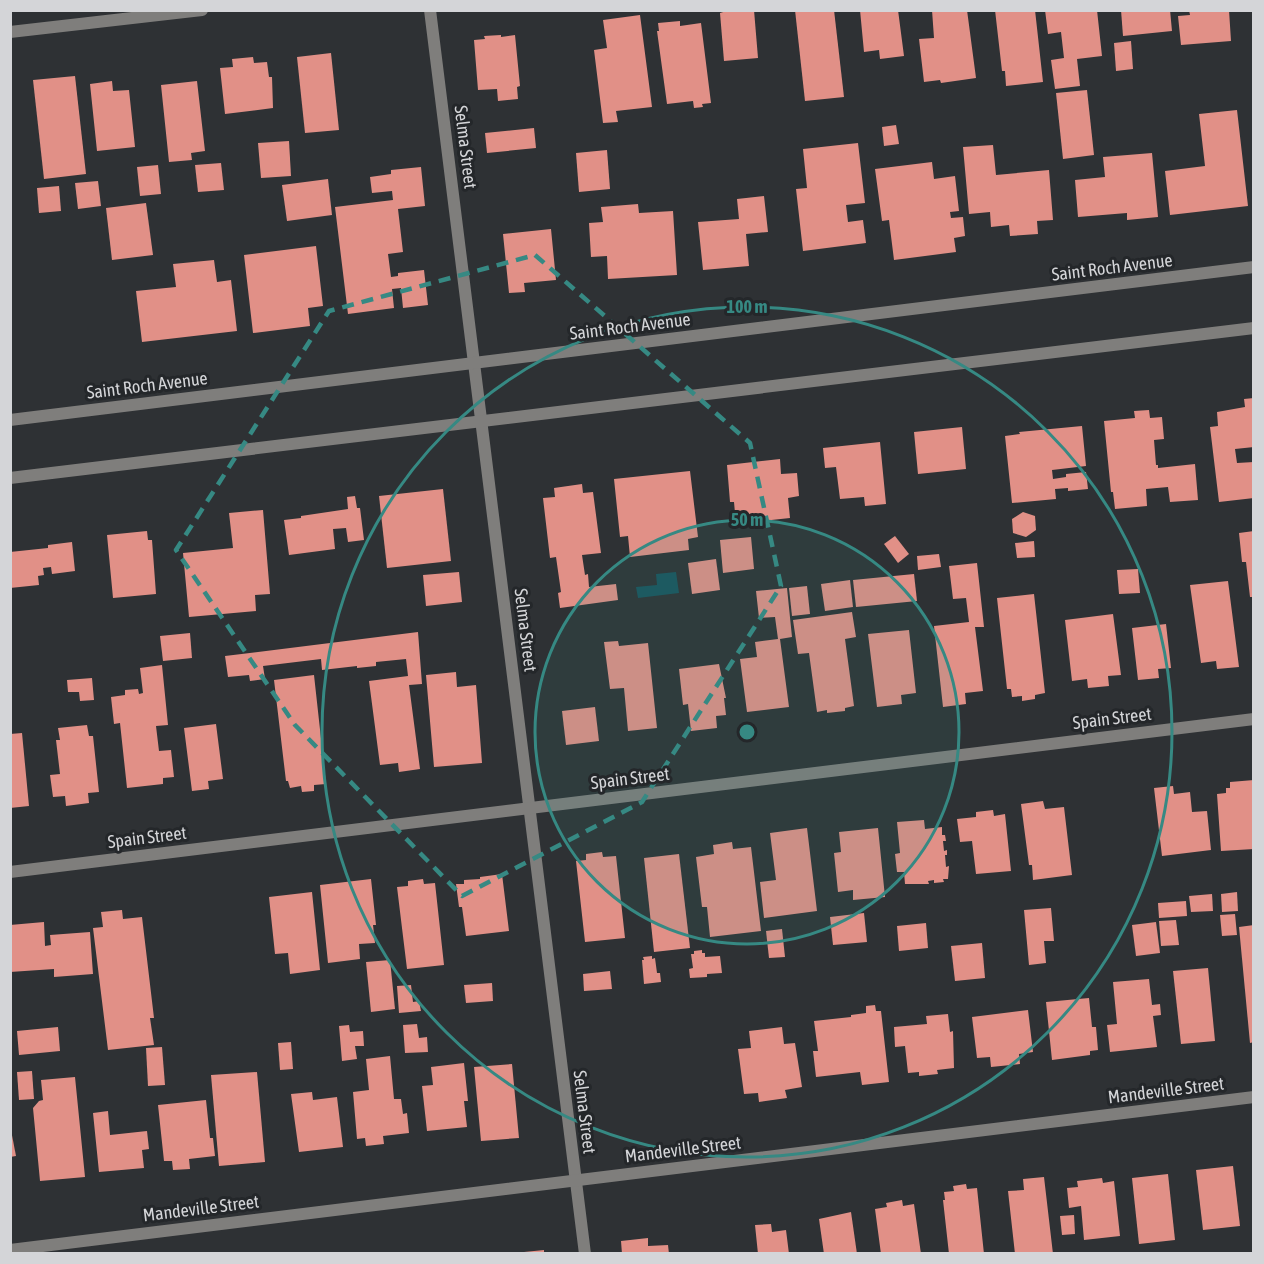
<svg xmlns="http://www.w3.org/2000/svg" width="1264" height="1264" viewBox="0 0 1264 1264" font-family="'Asap Condensed',sans-serif">
<style>
.water{fill:#1a545d}
.building{fill:#e19087}
.lines{fill:none;stroke-linecap:round;stroke-linejoin:round}
.minor{stroke:#7f7e7c;stroke-width:12}
.marked{fill:none;stroke:#368983;stroke-width:4.5;stroke-dasharray:12 8;stroke-linejoin:round}
.ring{fill:none;stroke:#368983;stroke-width:3}
.labels{text-anchor:middle;dominant-baseline:central;stroke-width:6;stroke-linejoin:round;paint-order:stroke}
.street-label{font-size:18px;fill:#d4d5d8;stroke:#24272a}
.centre{fill:#368983;stroke:#24272a;stroke-width:3}
.ring-label{font-size:18px;text-anchor:middle;font-weight:bold;fill:#368983;stroke:#24272a;stroke-width:6;stroke-linejoin:round;paint-order:stroke}
</style>
<rect width="100%" height="100%" fill="#2e3134"/>
<path class="water" d="M676 572 679 593 638 598 636 587 657 585 656 574Z"/>
<g class="building">
<path d="M730 10H754L758 58 724 61 720 13Z"/>
<path d="M795 10H834L844 97 805 101Z"/>
<path d="M860 10H898L904 56 880 59 879 50 864 52Z"/>
<path d="M932 10H967L976 78 941 83 940 80 924 82 919 39 934 38Z"/>
<path d="M995 10H1035L1043 82 1006 86 1005 71H1002Z"/>
<path d="M1045 10H1097L1102 56 1077 59 1080 86 1055 89 1051 60 1064 58 1061 32 1048 34Z"/>
<path d="M1121 10H1170L1172 31 1123 36Z"/>
<path d="M1189 10H1229L1231 41 1181 45 1178 16 1190 15Z"/>
<path d="M640 15 652 107 616 111 618 122 603 123 594 50 607 48 603 20Z"/>
<path d="M680 21V26L701 23 711 103 702 104 703 107 694 108 693 101 667 104 657 31H659L658 23Z"/>
<path d="M501 35V37L515 35 520 86 517 87 518 99 498 101 497 89 478 90 474 40 485 39 484 36Z"/>
<path d="M1131 41 1133 69 1116 71 1114 43Z"/>
<path d="M331 53 339 130 305 133 297 57Z"/>
<path d="M253 57 254 63 267 62 269 77H272L273 108 225 114 220 68 233 67 232 59Z"/>
<path d="M75 76 86 174 44 179 33 80Z"/>
<path d="M112 81 113 91 129 90 135 147 97 151 90 84Z"/>
<path d="M197 81 205 151 191 153 192 160 169 162 161 85Z"/>
<path d="M1087 90 1094 155 1063 159 1056 93Z"/>
<path d="M1237 110 1248 206 1170 215 1165 171 1205 166 1199 114Z"/>
<path d="M896 125 899 144 884 146 882 127Z"/>
<path d="M534 128 536 148 487 153 485 133Z"/>
<path d="M289 141 291 176 261 178 258 143Z"/>
<path d="M858 143 865 203 846 205 848 222 863 220 866 243 803 251 796 189 807 188 803 149Z"/>
<path d="M993 145 996 175 1049 170 1053 220 1037 221 1038 234 1010 236 1009 225 991 227 990 212 969 214 963 147Z"/>
<path d="M607 150 610 189 579 192 576 153Z"/>
<path d="M1152 153 1158 217 1127 220V213L1078 217 1075 180 1105 177 1103 157Z"/>
<path d="M932 162 934 179 955 176 959 211 950 212 951 218 963 217 965 236 954 238 956 252 894 260 889 220 882 221 875 169Z"/>
<path d="M221 163 224 190 198 192 195 165Z"/>
<path d="M158 165 161 194 140 196 137 167Z"/>
<path d="M421 167 425 206 398 209 403 252 388 254 391 277 398 276V273L424 270 428 305 403 308 401 288 392 289 394 308 348 314 335 207 393 200 392 191 372 193 370 177 391 174V170Z"/>
<path d="M328 179 332 215 287 221 282 185Z"/>
<path d="M98 181 101 206 78 209 75 183Z"/>
<path d="M59 186 61 211 39 213 37 188Z"/>
<path d="M764 196 768 232 746 234 749 266 703 270 698 222 739 219 737 199Z"/>
<path d="M146 203 153 255 112 260 106 208Z"/>
<path d="M638 204 639 213 673 211 677 275 608 279 607 256 591 257 589 223 603 222 601 207Z"/>
<path d="M551 229 556 280 524 283 525 292 509 293 503 234Z"/>
<path d="M316 246 323 306 308 308 310 326 253 333 244 255Z"/>
<path d="M214 260 217 282 231 280 237 331 142 342 136 291 176 287 173 264Z"/>
<path d="M1254 398V447L1235 449 1237 463 1254 462V498L1219 502 1210 427 1218 426 1217 412 1245 407 1244 399Z"/>
<path d="M1149 410 1150 418 1162 417 1164 439 1154 440 1156 465H1158V468L1195 464 1198 500 1170 502 1168 487 1146 489 1147 506 1115 509 1113 492H1111L1104 421 1135 418 1134 411Z"/>
<path d="M1082 426 1086 466 1052 470 1053 479 1066 477V474L1086 472 1088 489 1068 491V488L1055 489 1056 499 1012 503 1005 436 1020 434 1019 432Z"/>
<path d="M962 427 966 469 918 474 914 432Z"/>
<path d="M880 442 886 504 865 506 864 497 840 499 836 467 825 468 823 448Z"/>
<path d="M780 459 781 474 797 473 799 496 788 498 790 518 736 524 734 502H730L727 465Z"/>
<path d="M690 471 698 537 688 539 689 550 630 557 628 536 620 537 614 479Z"/>
<path d="M582 484 583 493 593 492 601 553 582 555 585 575 588 574 589 587 616 584 618 600 560 608 558 593 561 592 556 557 550 558 543 498 555 497 554 488Z"/>
<path d="M443 489 451 561 387 568 379 496Z"/>
<path d="M355 496 357 508H360L364 540 348 542 346 528 333 529 335 549 289 555 284 520 301 518V516L348 509 347 497Z"/>
<path d="M263 510 270 594 255 595 256 611 189 617 183 553 233 548 229 513Z"/>
<path d="M1023 512 1035 516 1036 530 1026 537 1013 533 1012 519Z"/>
<path d="M147 531 148 540H152L156 594 113 598 107 535Z"/>
<path d="M1254 531V597H1250L1246 562H1242L1239 533Z"/>
<path d="M895 536 909 554 898 563 884 544Z"/>
<path d="M751 537 754 569 723 573 720 540Z"/>
<path d="M1034 541 1035 557 1017 558 1015 543Z"/>
<path d="M72 542 75 571 52 574 51 567 43 568 44 575 38 576 39 585 10 588V552L48 548V545Z"/>
<path d="M939 554 941 567 918 570 917 556Z"/>
<path d="M716 559 720 590 692 594 688 563Z"/>
<path d="M977 563 984 627H975L983 691 965 693 966 704 943 707 934 626 969 622 966 598 953 599 949 566Z"/>
<path d="M1138 569 1140 593 1119 594 1117 570Z"/>
<path d="M459 572 462 602 426 606 423 575Z"/>
<path d="M914 574 917 601 856 607 853 580Z"/>
<path d="M850 580 853 607 825 611 821 584Z"/>
<path d="M1228 581 1239 667 1217 669 1216 661 1201 663 1190 585Z"/>
<path d="M807 586 810 614 792 616 789 588Z"/>
<path d="M787 588 792 637 780 639 789 707 747 712 740 659 757 657 755 642 778 639 775 617 759 618 756 591Z"/>
<path d="M1034 594 1045 693 1035 695V699L1022 701V696L1012 697 1011 689H1007L997 598Z"/>
<path d="M852 612 856 637 845 639 854 706 845 708V711L827 713V710L817 712 809 653 798 654 793 620Z"/>
<path d="M1113 614 1121 675 1108 676 1109 686 1088 688 1087 679 1072 681 1065 620Z"/>
<path d="M1166 624 1171 668 1158 669 1159 678 1138 680 1132 628Z"/>
<path d="M909 630 916 693 901 695 902 704 877 707 868 634Z"/>
<path d="M418 632 422 684 409 685 420 769 399 772 398 763 380 765 369 681 408 676 406 659 376 662V666L357 668V666L322 670 321 659 263 666 265 679 250 681 249 675 228 677 225 656Z"/>
<path d="M190 633 192 658 163 661 160 636Z"/>
<path d="M618 641 619 646 648 643 657 728 628 731 624 688 610 689 604 642Z"/>
<path d="M719 664 726 698H724L726 715 716 716 717 728 691 731 688 704 683 705 679 669Z"/>
<path d="M162 665 168 725 156 726 159 751 171 750 174 777 163 778V784L127 788 120 723 114 724 111 697 125 695V690L138 689 139 694 143 693 140 668Z"/>
<path d="M456 672 457 687 476 685 482 763 434 767 426 675Z"/>
<path d="M314 675 326 784 314 785V791L302 792 301 786 290 788 288 781H286L274 680Z"/>
<path d="M92 678 94 700 80 701 79 692H68L67 680Z"/>
<path d="M595 707 599 741 566 745 562 711Z"/>
<path d="M216 724 223 779 208 781 209 789 192 791 184 728Z"/>
<path d="M87 725 89 736H93L99 792 88 793 89 803 66 806 65 796 53 797 50 775 60 774 56 740H60L58 728Z"/>
<path d="M22 733 29 806 10 808V734Z"/>
<path d="M1254 780V849L1221 851 1217 794 1226 793V788H1230V782Z"/>
<path d="M1173 786 1174 794 1190 792 1192 812 1207 811 1211 850 1162 856 1154 788Z"/>
<path d="M1043 801 1045 809 1064 807 1072 875 1033 880 1032 865H1029L1021 804Z"/>
<path d="M993 810 994 816 1005 814 1011 871 976 874 972 841 960 842 957 819 976 817V812Z"/>
<path d="M924 820 925 829 942 827V835H945L946 841H943L944 851 947 850V855H945L946 867 949 866 948 879H943L944 882 934 883V880L928 881 929 884H905L904 872H897L895 854 900 853 897 822Z"/>
<path d="M807 828 817 911 764 918 760 882 776 880 770 833Z"/>
<path d="M878 828 885 897 853 900V890L838 892 834 853 841 852 839 832Z"/>
<path d="M732 842 733 849 751 847 761 931 710 937 707 907H702L696 857 714 854 713 845Z"/>
<path d="M602 852 603 857 616 856 625 938 585 942 576 861 586 860V854Z"/>
<path d="M679 854 690 948 654 952 644 858Z"/>
<path d="M502 874 509 931 466 936 462 907H459L456 884H464V880L480 879V877Z"/>
<path d="M371 879 376 925H373L375 943 359 944 360 959 328 963 320 885Z"/>
<path d="M423 879 424 884 435 883 444 965 407 969 397 887 408 886V881Z"/>
<path d="M312 892 320 970 290 974 288 953 275 954 269 897Z"/>
<path d="M1237 892 1238 911 1222 912 1221 894Z"/>
<path d="M1212 894 1213 911 1191 912 1189 896Z"/>
<path d="M1186 901 1187 916 1159 918 1158 903Z"/>
<path d="M1051 908 1054 941H1044L1046 963 1029 965 1024 910Z"/>
<path d="M122 910 123 919 142 917 154 1018H150L154 1045 108 1050 93 928 103 927 101 912Z"/>
<path d="M864 913 867 942 833 945 830 917Z"/>
<path d="M1235 914 1237 935 1222 936 1220 915Z"/>
<path d="M1176 920 1179 945 1161 946 1159 921Z"/>
<path d="M44 922 45 946 51 945 50 935 90 932 93 974 54 977V969L10 972V925Z"/>
<path d="M1156 922 1160 953 1136 956 1132 925Z"/>
<path d="M926 923 928 948 899 951 897 926Z"/>
<path d="M1254 925V1042L1250 1043 1239 927Z"/>
<path d="M782 929 785 957 769 958 766 931Z"/>
<path d="M982 943 985 978 955 981 951 946Z"/>
<path d="M702 950V953H705V957L720 956 722 973 707 974V977L690 978 689 969 693 968 691 954H694V951Z"/>
<path d="M652 956V959L655 958 657 973H660L661 982 644 984 642 960H644L643 957Z"/>
<path d="M390 960 395 1009 371 1012 366 962Z"/>
<path d="M1208 968 1215 1041 1181 1044 1173 971Z"/>
<path d="M610 971 612 989 584 991 583 974Z"/>
<path d="M1149 979 1152 1005 1160 1004 1161 1015 1153 1016 1157 1047 1110 1052 1107 1025 1117 1024 1113 982Z"/>
<path d="M492 983 493 1001 466 1003 464 985Z"/>
<path d="M411 985 413 1002 419 1001 421 1011 399 1013 397 986Z"/>
<path d="M1089 998 1092 1027H1096L1098 1050 1090 1051V1055L1052 1060 1046 1002Z"/>
<path d="M875 1005 876 1011H881L889 1082 862 1085 860 1072 816 1077 813 1051H818L814 1021 851 1017V1015L866 1013V1006Z"/>
<path d="M1028 1010 1033 1052 1019 1054 1020 1064 991 1067 990 1057 977 1058 972 1017Z"/>
<path d="M948 1014 950 1032 953 1031 954 1068 937 1070 938 1074 919 1076V1072L908 1073 905 1046 895 1047 894 1027 927 1024 926 1016Z"/>
<path d="M417 1024 419 1038 427 1037 428 1052 405 1053 403 1025Z"/>
<path d="M349 1025 350 1032 363 1031 364 1046H355L357 1059 342 1061 339 1026Z"/>
<path d="M58 1027 60 1051 19 1055 17 1031Z"/>
<path d="M782 1027 784 1044 795 1043 802 1087 785 1090 787 1098 759 1102 758 1093 744 1094 738 1049 751 1048 749 1031Z"/>
<path d="M291 1042 293 1069 280 1070 278 1043Z"/>
<path d="M162 1047 165 1085 148 1086 146 1048Z"/>
<path d="M390 1056 394 1099H401L403 1114 407 1113 409 1133 383 1136 384 1144 366 1146 365 1138 357 1139 353 1092 369 1090 366 1059Z"/>
<path d="M464 1063 468 1101H464L467 1127 427 1131 422 1086 433 1085 431 1067Z"/>
<path d="M512 1064 519 1138 481 1141 474 1067Z"/>
<path d="M32 1071 34 1099 19 1100 17 1072Z"/>
<path d="M257 1072 265 1162 219 1166 211 1075Z"/>
<path d="M75 1077 85 1177 40 1181 33 1108 39 1101 43 1100 41 1080Z"/>
<path d="M312 1092 313 1100 337 1097 343 1147 299 1152 291 1094Z"/>
<path d="M206 1100 210 1138H213L215 1156 189 1159 190 1169 173 1170 172 1161H164L158 1105Z"/>
<path d="M108 1111 110 1135 147 1131 149 1149 142 1150 144 1168 99 1172 93 1113Z"/>
<path d="M10 1125 16 1156 10 1157Z"/>
<path d="M1233 1166 1240 1226 1203 1230 1196 1170Z"/>
<path d="M1168 1174 1175 1240 1139 1244 1132 1178Z"/>
<path d="M1044 1177 1053 1254H1015L1008 1191 1024 1190 1023 1179Z"/>
<path d="M1102 1178 1103 1183 1114 1181 1120 1236 1084 1240 1081 1206 1069 1208 1067 1188 1078 1187 1077 1181Z"/>
<path d="M966 1184 967 1189 977 1188 984 1254H949L943 1200H945L944 1192 954 1191 953 1186Z"/>
<path d="M902 1200 903 1206 914 1204 921 1254H881L875 1209 887 1207 886 1203Z"/>
<path d="M851 1212 857 1254H824L819 1219Z"/>
<path d="M1074 1215 1075 1234 1062 1235 1060 1216Z"/>
<path d="M771 1224 772 1232 786 1230 789 1254H758L755 1225Z"/>
<path d="M648 1238V1246L668 1245 669 1254H622L621 1241Z"/>
<path d="M544 1250V1254H524V1252Z"/>
</g>
<g class="lines">
<g class="minor">
<path d="M430 10 585 1254"/>
<path d="M10 32 202 10"/>
<path d="M10 420 1254 267"/>
<path d="M10 478 1254 328"/>
<path d="M10 872 1254 719"/>
<path d="M10 1250 1254 1097"/>
</g>
</g>
<path class="marked" d="M535 255 750 443 781 586 642 802 462 896 295 725 176 550 329 311Z"/>
<circle cx="747" cy="732" r="212" fill="#368983" fill-opacity=".12"/>
<g class="ring">
<circle cx="747" cy="732" r="212"/>
<circle cx="747" cy="732" r="425"/>
</g>
<g class="labels">
<g class="street-label">
<text transform="translate(466 147) rotate(83)">Selma Street</text>
<text transform="translate(1112 267) rotate(-7)">Saint Roch Avenue</text>
<text transform="translate(630 326) rotate(-7)">Saint Roch Avenue</text>
<text transform="translate(147 385) rotate(-7)">Saint Roch Avenue</text>
<text transform="translate(526 630) rotate(83)">Selma Street</text>
<text transform="translate(1112 718) rotate(-7)">Spain Street</text>
<text transform="translate(630 778) rotate(-7)">Spain Street</text>
<text transform="translate(147 837) rotate(-7)">Spain Street</text>
<text transform="translate(1166 1090) rotate(-7)">Mandeville Street</text>
<text transform="translate(585 1112) rotate(83)">Selma Street</text>
<text transform="translate(683 1149) rotate(-7)">Mandeville Street</text>
<text transform="translate(201 1208) rotate(-7)">Mandeville Street</text>
</g>
</g>
<circle cx="747" cy="732" r="9" class="centre"/>
<g class="ring-label">
<text x="747" y="313">100 m</text>
<text x="747" y="526">50 m</text>
</g>
<rect width="1264" height="1264" fill="none" stroke="#d4d5d8" stroke-width="24"/>
</svg>
